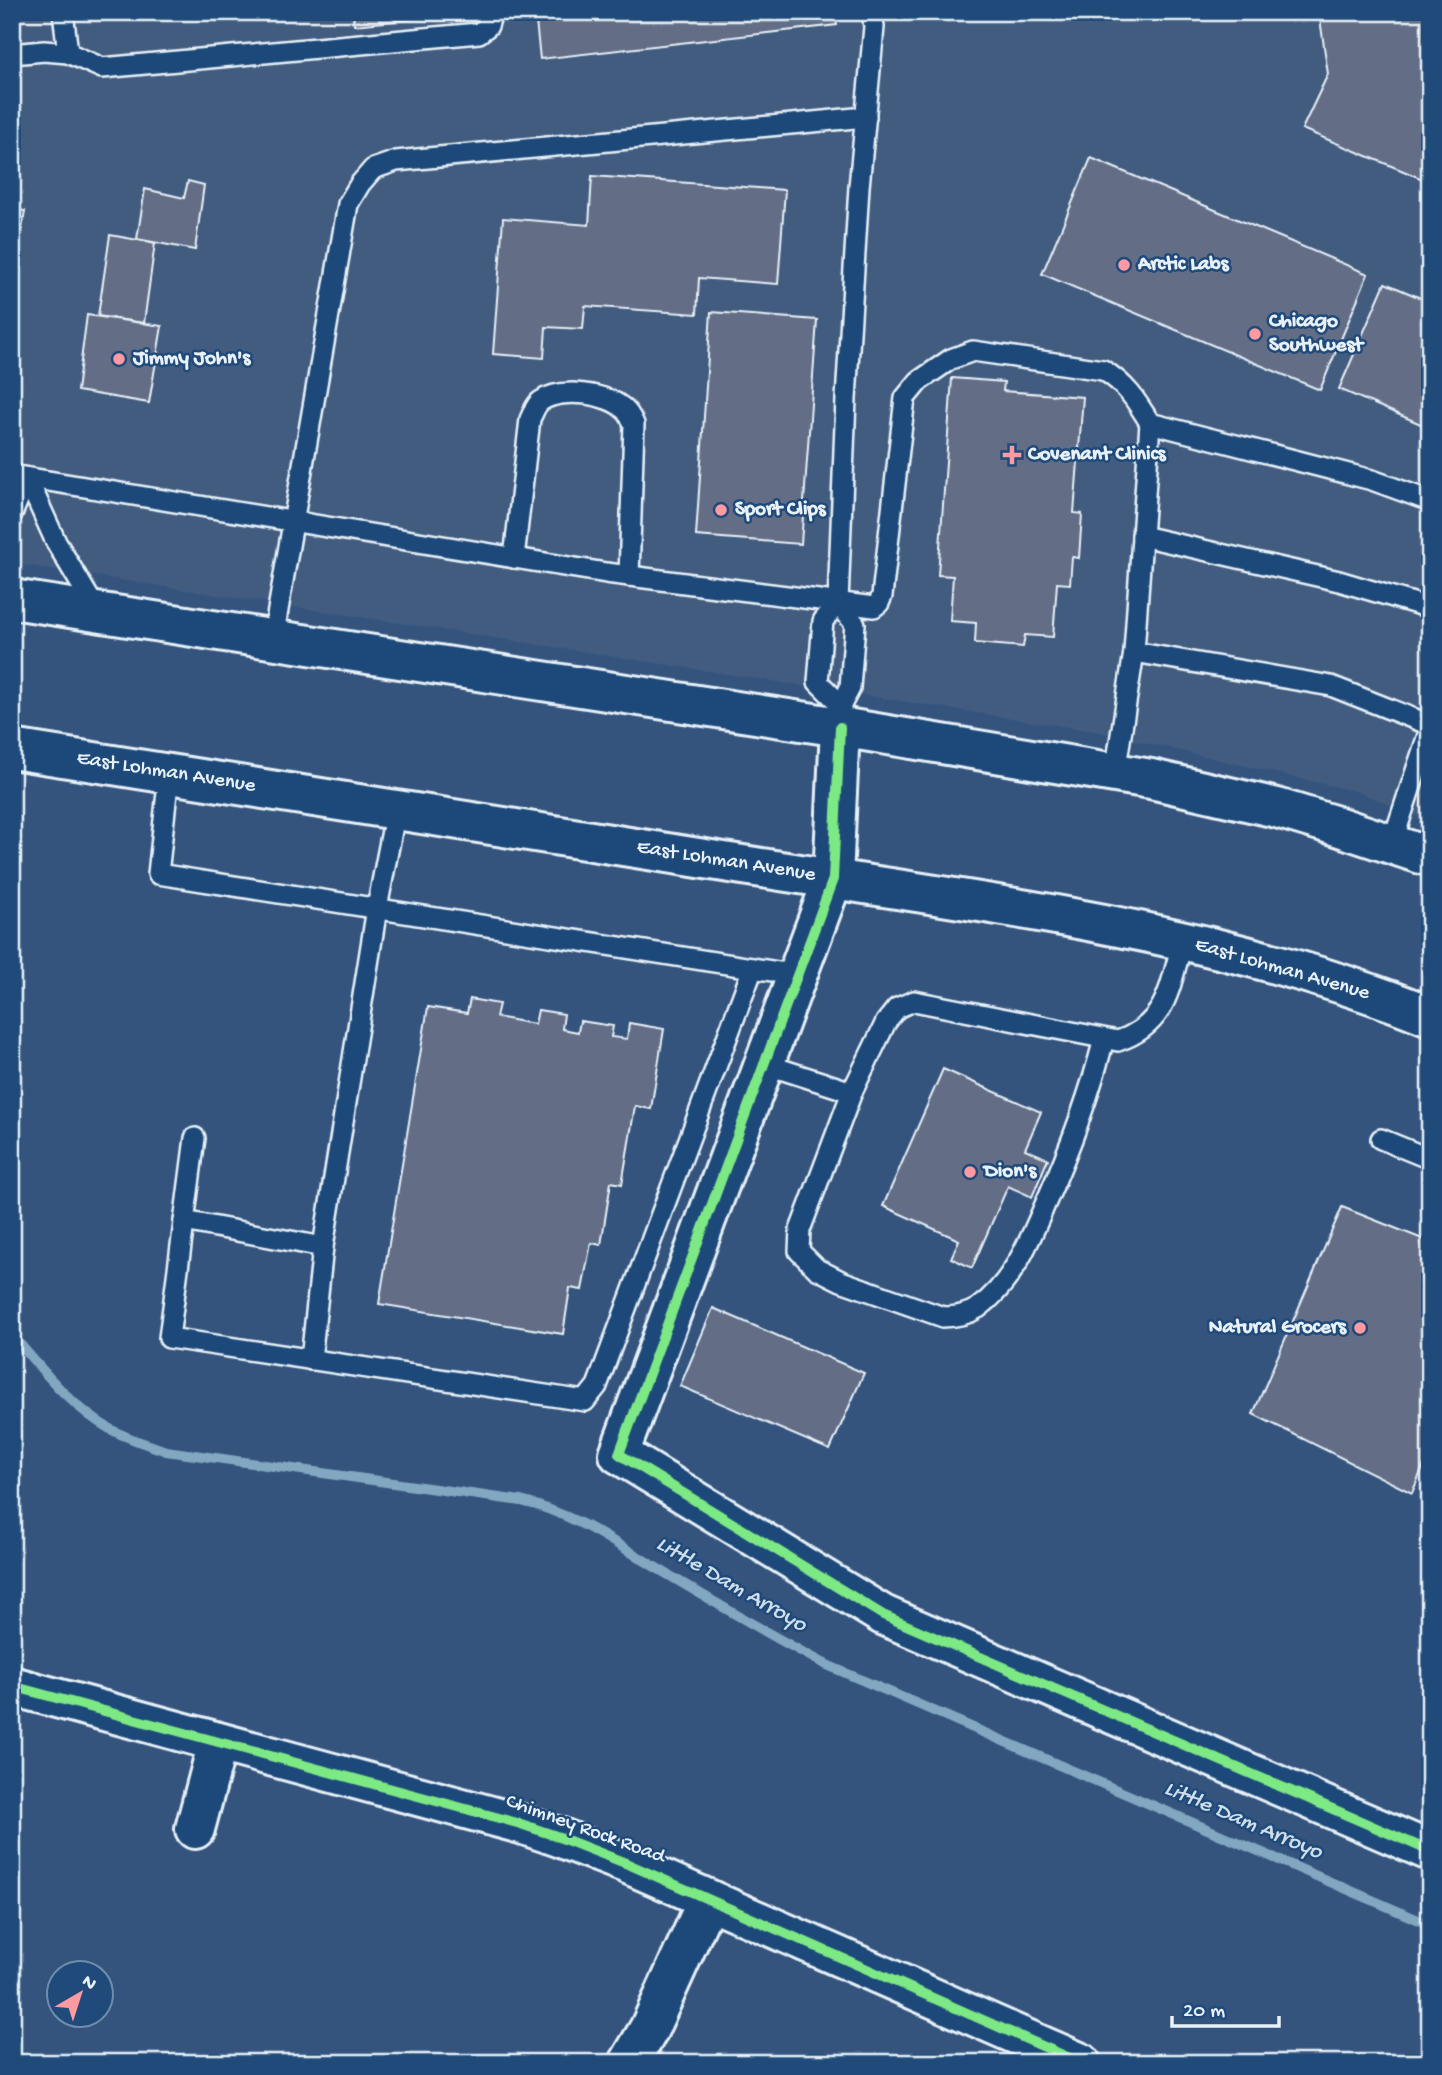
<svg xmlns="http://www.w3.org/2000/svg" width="1442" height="2075" viewBox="0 0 1442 2075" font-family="'Gochi Hand',sans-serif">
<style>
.built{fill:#425c80}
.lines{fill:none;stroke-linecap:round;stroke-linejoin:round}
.stream{stroke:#82a7c0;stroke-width:10}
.building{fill:#646d86;stroke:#e8f1f8;stroke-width:2}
.lane-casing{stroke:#e8f1f8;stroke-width:24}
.street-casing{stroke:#e8f1f8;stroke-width:44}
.secondary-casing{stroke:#e8f1f8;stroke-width:44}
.lane{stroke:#1f4a7a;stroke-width:19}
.street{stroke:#1f4a7a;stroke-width:38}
.secondary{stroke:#1f4a7a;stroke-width:38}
.cycleway-casing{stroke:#1f4a7a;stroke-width:15}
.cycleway{stroke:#7ce984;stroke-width:10}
.poi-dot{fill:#ff9aa2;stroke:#1f4a7a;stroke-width:2.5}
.labels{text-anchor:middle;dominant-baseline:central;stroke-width:5;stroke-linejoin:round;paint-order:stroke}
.poi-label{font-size:21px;font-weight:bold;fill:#e8f1f8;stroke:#1f4a7a;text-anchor:start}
.street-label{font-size:21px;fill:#e8f1f8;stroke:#1f4a7a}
.water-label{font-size:23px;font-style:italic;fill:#cedeea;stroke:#1f4a7a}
</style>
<rect width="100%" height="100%" fill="#34547e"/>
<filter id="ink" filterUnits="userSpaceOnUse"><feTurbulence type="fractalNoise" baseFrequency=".0143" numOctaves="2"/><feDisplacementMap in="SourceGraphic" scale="14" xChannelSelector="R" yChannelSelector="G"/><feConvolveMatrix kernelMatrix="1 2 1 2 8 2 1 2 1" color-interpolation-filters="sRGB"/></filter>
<g filter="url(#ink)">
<path class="built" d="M12 12H1430V821L1358 792 1094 731 12 563Z"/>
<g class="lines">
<path class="stream" d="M12 1335C41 1368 71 1407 110 1429 128 1439 147 1444 166 1451L521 1501C569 1512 609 1539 650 1564 709 1599 767 1634 827 1665L1430 1925"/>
</g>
<g class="building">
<path d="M353 12H436L437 17 354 25Z"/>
<path d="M535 12H835L837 25 540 59Z"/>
<path d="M1319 12H1430V182L1302 129 1328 74Z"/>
<path d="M1091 158 1368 274 1320 390 1042 274Z"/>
<path d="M592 176 785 190 778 284 699 278 697 314 585 306 583 329 546 327 544 358 493 354 503 218 589 225Z"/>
<path d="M188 181 204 185 195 250 137 239 145 189 184 198Z"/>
<path d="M12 209 25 211 12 289Z"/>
<path d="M110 235 155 243 144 323 98 316Z"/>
<path d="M1385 283 1430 302V428L1339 389Z"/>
<path d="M711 312 817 320 801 544 696 536Z"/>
<path d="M87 315 162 326 149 403 77 391Z"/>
<path d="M952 378 1004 382 1003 391 1083 397 1074 513 1082 514 1079 558 1072 557 1070 584 1057 583 1053 637 1025 635 1023 647 975 643 976 623 950 621 953 576 938 575Z"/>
<path d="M470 999 499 1004 496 1017 535 1024 538 1010 564 1014 562 1029 578 1032 580 1021 613 1026 611 1037 627 1039 629 1023 664 1029 651 1109 635 1106 622 1184 611 1182 601 1245 591 1243 582 1290 570 1288 563 1334 379 1304 428 1007 467 1013Z"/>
<path d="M943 1069 1041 1112 1025 1149 1048 1159 1032 1197 1008 1186 972 1268 951 1258 959 1240 883 1206Z"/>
<path d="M1342 1207 1430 1242V1451L1412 1493 1253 1414Z"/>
<path d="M713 1308 864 1373 830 1450 680 1386Z"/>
</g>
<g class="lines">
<g class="lane-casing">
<g id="lane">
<path d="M63 12 68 53"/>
<path d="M12 54 44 51 68 53 102 68 479 33 488 26 492 12"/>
<path d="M1150 423 1134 652 1331 686 1430 725"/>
<path d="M12 475 606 573 874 607 879 603 882 596 905 398 919 381 951 359 973 351 1103 370C1126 384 1136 400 1150 423L1372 480 1430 501"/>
<path d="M27 478 56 542 97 611"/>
<path d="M12 514 27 478"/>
<path d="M1142 536 1339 581 1430 608"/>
<path d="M514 558 530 419C533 413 536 404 541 401 561 387 609 393 625 410 629 413 632 420 634 424L629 576"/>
<path d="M838 603 855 624 850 688 841 705V717"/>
<path d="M273 639 348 204 360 184 373 169 396 161 866 117"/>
<path d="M841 705 818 682 823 621 838 603 846 399 859 187 874 27 872 12"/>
<path d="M1115 773 1134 652"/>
<path d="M169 774 158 874 797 975"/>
<path d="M1392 843 1430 729"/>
<path d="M765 1064 852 1092 886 1022 897 1008 914 1001 1118 1041C1168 1024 1169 987 1183 941"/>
<path d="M852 1092 800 1230 799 1251 817 1269 841 1281 943 1317C955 1317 967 1315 978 1308 1014 1282 1030 1239 1047 1200 1070 1148 1090 1094 1104 1039"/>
<path d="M195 1138 169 1338 585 1401 597 1386 753 968"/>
<path d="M1381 1139 1430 1159"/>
<path d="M184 1221 323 1247 311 1360"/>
<path d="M323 1247 377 908 396 810"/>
</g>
</g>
<g class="street-casing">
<g id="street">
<path d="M840 727 833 879 619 1454 883 1615 1430 1851"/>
<path d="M12 1686 521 1824 559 1837 628 1864 1081 2063"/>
<path d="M195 1829 218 1742"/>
<path d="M629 2063 649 2029 708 1899"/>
</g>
</g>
<g class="secondary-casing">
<g id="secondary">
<path d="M12 599 840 727 1151 779 1277 808 1337 826 1430 857"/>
<path d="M12 749C270 790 529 831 787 872 1003 906 1225 933 1430 1016"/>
</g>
</g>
<use href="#lane" class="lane"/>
<use href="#street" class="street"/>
<use href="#secondary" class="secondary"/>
<g class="cycleway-casing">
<g id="cycleway">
<path d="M840 727 833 879 619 1454 883 1615 1430 1851"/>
<path d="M12 1686 521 1824 559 1837 628 1864 1081 2063"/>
</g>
</g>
<use href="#cycleway" class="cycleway"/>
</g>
</g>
<g class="poi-dot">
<circle cx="1124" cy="265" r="7"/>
<circle cx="1255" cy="334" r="7"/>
<circle cx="119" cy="359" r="7"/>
<path d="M1008.5 444.5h7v7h7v7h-7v7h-7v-7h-7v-7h7z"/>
<circle cx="721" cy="510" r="7"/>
<circle cx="970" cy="1172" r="7"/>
<circle cx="1360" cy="1328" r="7"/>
</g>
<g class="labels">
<g class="poi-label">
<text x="1138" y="265">Arctic Labs</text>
<text x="1269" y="322">Chicago<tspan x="1269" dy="24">Southwest</tspan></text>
<text x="133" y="359">Jimmy John's</text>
<text x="1028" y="455">Covenant Clinics</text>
<text x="735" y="510">Sport Clips</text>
<text x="984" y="1172">Dion's</text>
<text x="1346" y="1328" text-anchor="end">Natural Grocers</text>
</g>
<g class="street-label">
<text transform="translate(166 773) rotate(9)">East Lohman Avenue</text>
<text transform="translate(726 862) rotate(9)">East Lohman Avenue</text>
<text transform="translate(1282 970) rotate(16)">East Lohman Avenue</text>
<text transform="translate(585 1830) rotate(20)">Chimney Rock Road</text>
</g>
<g class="water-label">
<text transform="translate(731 1585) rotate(30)">Little Dam Arroyo</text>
<text transform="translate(1243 1821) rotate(23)">Little Dam Arroyo</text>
</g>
</g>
<rect width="1442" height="2075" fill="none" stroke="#1f4a7a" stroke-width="42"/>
<rect x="21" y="21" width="1400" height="2033" fill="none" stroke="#e8f1f8" stroke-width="2.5" filter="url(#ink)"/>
<g transform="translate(80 1994) rotate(39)"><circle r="33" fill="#1f4a7a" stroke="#6f8dac" stroke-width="2"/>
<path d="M0-5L12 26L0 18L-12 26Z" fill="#ff9aa2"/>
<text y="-10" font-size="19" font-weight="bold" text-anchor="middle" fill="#e8f1f8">N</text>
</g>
<path d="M1172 2016v10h107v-10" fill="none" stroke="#e8f1f8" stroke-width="3.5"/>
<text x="1183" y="2016" font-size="21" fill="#e8f1f8" stroke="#1f4a7a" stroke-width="5" paint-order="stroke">20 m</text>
</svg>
